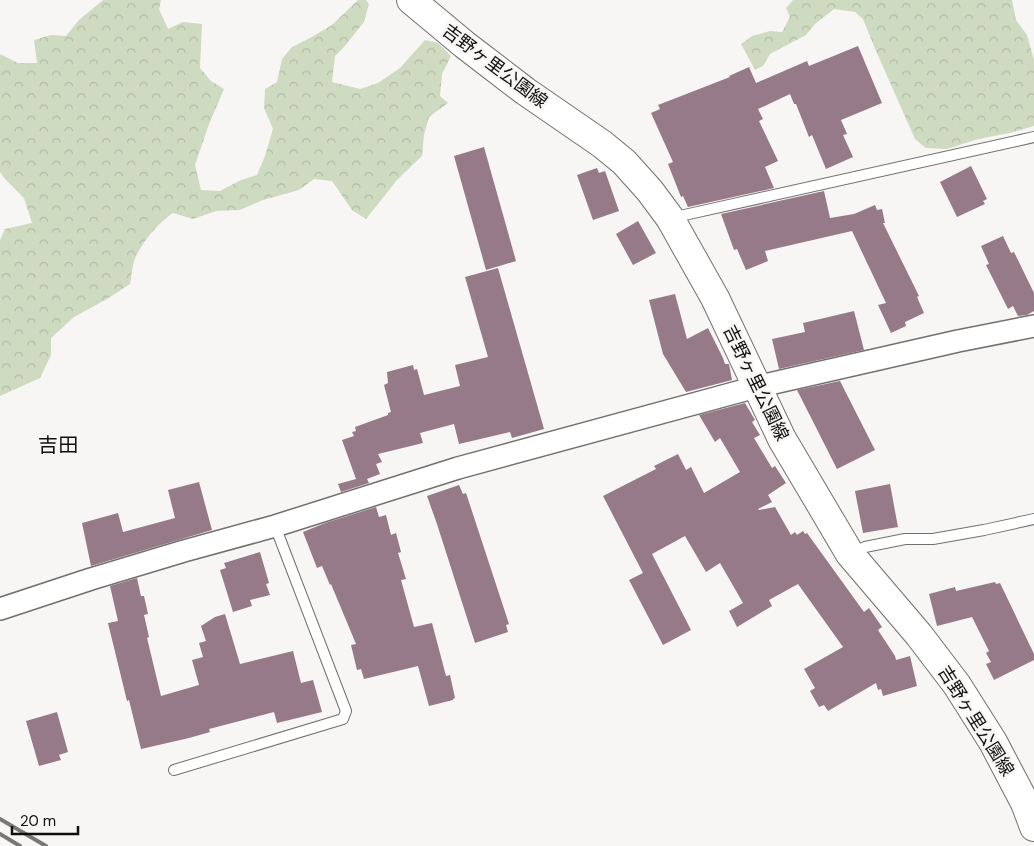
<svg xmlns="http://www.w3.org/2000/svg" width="1034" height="846" viewBox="0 0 1034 846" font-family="'DM Sans','Noto Sans JP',sans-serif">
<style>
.forest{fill:url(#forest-crowns)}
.building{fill:#967a87}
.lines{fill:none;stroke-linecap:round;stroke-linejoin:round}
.service-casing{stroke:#71706d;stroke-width:12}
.minor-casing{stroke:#71706d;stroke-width:24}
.secondary-casing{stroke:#71706d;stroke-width:30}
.service{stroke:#fff;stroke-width:10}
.minor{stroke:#fff;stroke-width:21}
.secondary{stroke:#fff;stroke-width:28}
.rail{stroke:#797877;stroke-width:4}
.labels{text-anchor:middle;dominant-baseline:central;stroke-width:5;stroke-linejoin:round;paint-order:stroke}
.street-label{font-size:18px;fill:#0f0f0e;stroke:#f8f6f4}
.quarter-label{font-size:20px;fill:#0f0f0e;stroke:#f8f6f4}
</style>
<defs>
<pattern id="forest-crowns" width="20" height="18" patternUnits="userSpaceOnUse" patternTransform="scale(1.25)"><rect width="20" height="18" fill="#cfdbc1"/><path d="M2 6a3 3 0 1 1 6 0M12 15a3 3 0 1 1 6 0" fill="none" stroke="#b1bba5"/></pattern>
</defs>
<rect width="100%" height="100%" fill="#f8f6f4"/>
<g class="forest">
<path d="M103 0H161L159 9 168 29 183 22 202 24 200 68 211 81 224 89 209 124 195 165 201 190 220 191 241 180 257 175 265 156 273 129 264 108 265 89 277 82 282 59 292 47 310 38 332 25 358 0H366L369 4 364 22 344 47 335 56 332 82 360 89 378 83 400 68 425 40 438 43 451 56 442 74 440 96 448 103 429 117 424 135 422 156 397 180 366 219 352 210 332 181 314 179 299 190 263 200 240 210 216 211 193 219 173 213C158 223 144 240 136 256 132 264 132 275 130 284L107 299 74 317 51 338V355L40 378 0 396V240L5 229 32 223 24 198 5 179 0 172V54L18 63H37L34 40 51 35 66 36 79 20Z"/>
<path d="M793 0H1012L1016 20 1027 35 1034 60V126L1010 133 978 139 947 149 926 148 915 139 876 51 863 19 855 12 834 9 815 24 806 35 770 54 763 66 755 70 741 44 752 36 770 31 782 32 790 17 786 8Z"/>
</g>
<g class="building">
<path d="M858 46 882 103 841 120 847 134 843 135 853 157 826 169 812 135 809 137 796 104H794L790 94 758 109 763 119 759 121 778 161 765 167 774 188 688 207 683 196 681 197 668 164 673 162 651 113 660 109 658 105 730 77 729 76 749 67 756 83 807 61 809 66Z"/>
<path d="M484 147 516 261 486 270 454 156Z"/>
<path d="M971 166 987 199 983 201 985 204 957 217 940 182Z"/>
<path d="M597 168 599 173 605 171 619 211 593 220 577 175Z"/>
<path d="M824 191 830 218 854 214 875 205 877 210 882 209 885 223H883L919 296 917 297 924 313 905 322 906 326 891 333 878 305 886 303 852 231 765 251 768 261 746 270 737 249 734 250 721 214Z"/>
<path d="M638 221 656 253 633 265 616 234Z"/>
<path d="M1003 236 1011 253 1014 252 1034 293V311L1027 315 1018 316 1013 306 1008 309 986 265 989 264 981 246Z"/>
<path d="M498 268 544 429 512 438 510 432 459 444 454 424 420 433 423 443 378 454 382 462 376 464 380 474 367 479 369 483 341 492 338 484 356 479 342 440 354 436 352 432 356 431 355 427 388 415V413L391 412 384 385 388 383 387 372 413 365 414 370 417 369 424 395 460 386 455 365 488 357 465 277Z"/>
<path d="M675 294 687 339 708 328 723 358 725 364H729L732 380 686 392 663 354 649 300Z"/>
<path d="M854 311 864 350 779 369 772 339 805 332 803 323Z"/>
<path d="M840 381 875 450 837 469 797 390Z"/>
<path d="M745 403 755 420 752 422 760 435 754 438 772 468 775 466 786 483 768 495 772 502 758 509 759 510 775 507 791 535 795 532 797 535 803 531 805 534 807 533 864 612 869 608 882 627 878 630 895 656 896 660 910 656 917 686 883 696 881 689 878 690 876 683 828 711 824 705 819 707 810 691 815 688 804 669 843 647 798 584 769 600 772 606 737 627 729 611 743 603 720 563 706 572 685 536 652 554 691 630 663 645 629 580 643 573 603 496 656 469 654 466 678 454 686 470 691 467 704 493 740 472 720 438 715 442 699 415Z"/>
<path d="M199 482 212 530 91 566 82 523 118 513 123 532 175 518 168 490Z"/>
<path d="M890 484 898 527 863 533 855 491Z"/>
<path d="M459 485 463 494 466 493 509 624 506 625 508 632 475 643 437 524 427 496Z"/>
<path d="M376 507 379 517 386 515 391 535 396 533 401 552 398 553 406 579 401 580 414 627 432 623 446 676 450 675 455 698 453 699V700L429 706 418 666 364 679 361 669 357 670 351 645 356 644 331 584 330 585 322 566 317 568 303 532 325 523Z"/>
<path d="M260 552 269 583 266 584 270 595 250 600 252 606 233 612 220 570 226 568 224 563Z"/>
<path d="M137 578 141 596H144L148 614 144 615 149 637 147 638 161 696 199 685 192 660 203 657 199 643 206 641 201 626 215 617 225 614 240 664 293 651 301 683 313 680 322 712 277 723 274 712 209 729 210 732 189 738 141 749 129 700 127 701 108 623 118 621 110 586Z"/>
<path d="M995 582 996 584 1000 583 1034 654V660L994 680 986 664 991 662 986 653 989 651 972 617 937 626 929 594 955 587 956 591Z"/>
<path d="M57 712 68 752 59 755 61 760 39 766 26 721Z"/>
</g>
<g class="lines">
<g class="service-casing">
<g id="service">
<path d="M671 218 1034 137"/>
<path d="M852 554 865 547 905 539H933L984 530 1034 519"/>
<path d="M174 770 343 719 346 711 275 526"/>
</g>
</g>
<g class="minor-casing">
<path id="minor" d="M0 609 91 579 184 551 275 526 458 468 756 387 958 341 1034 326"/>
</g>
<g class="secondary-casing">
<path id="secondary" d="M411 0 465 45 525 91 602 144 624 162 650 191 670 218 715 298 782 439 850 554 919 635 957 685 993 742 1025 803 1034 827"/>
</g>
<use href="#service" class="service"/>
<use href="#minor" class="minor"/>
<use href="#secondary" class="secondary"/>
<g class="rail">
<path d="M0 819 46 846"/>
<path d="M0 834 20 846"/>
</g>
</g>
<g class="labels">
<g class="street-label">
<text transform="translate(495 66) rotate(37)">吉野ヶ里公園線</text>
<text transform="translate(756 383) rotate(64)">吉野ヶ里公園線</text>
<text transform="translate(976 721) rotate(58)">吉野ヶ里公園線</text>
</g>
<g class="quarter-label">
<text x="58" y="445">吉田</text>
</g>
</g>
<path d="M12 826v8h66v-8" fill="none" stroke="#0f0f0e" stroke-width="2.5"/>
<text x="20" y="826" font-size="15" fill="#0f0f0e" stroke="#f8f6f4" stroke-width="4" paint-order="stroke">20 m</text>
</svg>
